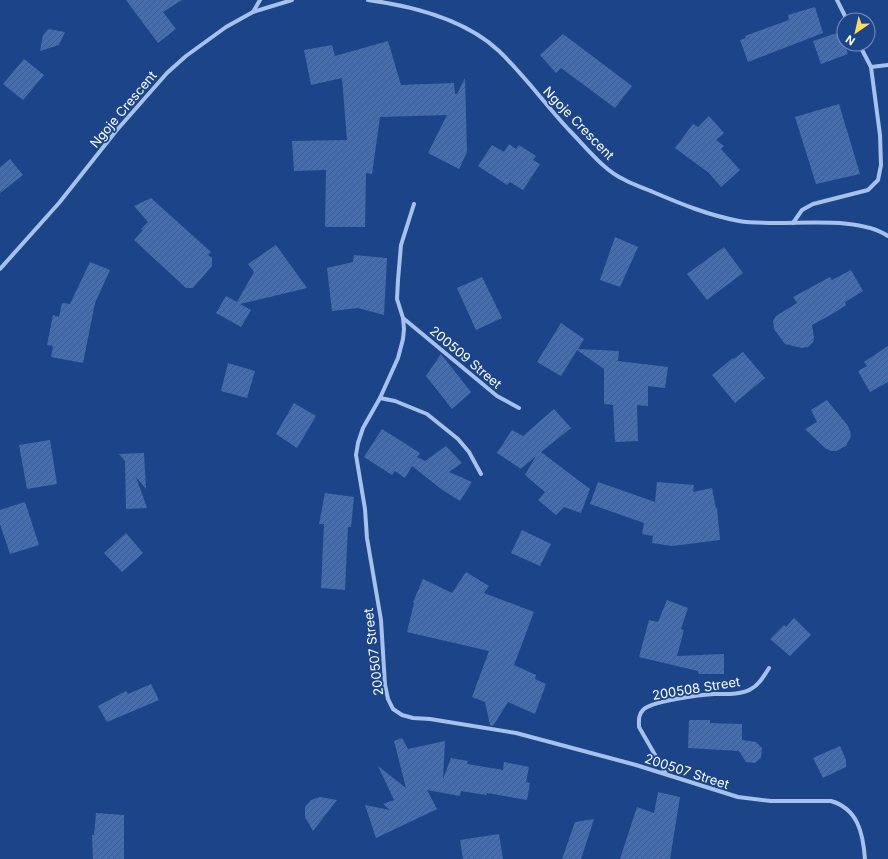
<svg xmlns="http://www.w3.org/2000/svg" width="888" height="859" viewBox="0 0 888 859" font-family="Inter,sans-serif">
<style>
.building{fill:url(#building-hatch)}
.lines{fill:none;stroke-linecap:round;stroke-linejoin:round}
.street{stroke:#a5c1ec;stroke-width:4}
.labels{text-anchor:middle;dominant-baseline:central;stroke-width:3.5;stroke-linejoin:round;paint-order:stroke}
.street-label{font-size:13px;fill:#fff;stroke:#1b4489}
</style>
<defs>
<pattern id="building-hatch" width="6" height="6" patternUnits="userSpaceOnUse"><rect width="6" height="6" fill="#446eb2"/><path d="M-1 1l2-2M0 6l6-6M5 7l2-2" fill="none" stroke="#495a75"/></pattern>
</defs>
<rect width="100%" height="100%" fill="#1b4489"/>
<g class="building">
<path d="M126 0H182L163 12 176 29 158 43Z"/>
<path d="M815 7 823 33 748 62 740 40 746 38 745 36 789 20 788 15Z"/>
<path d="M48 29 65 32 59 45 40 51 43 35Z"/>
<path d="M840 32 848 54 821 64 813 41Z"/>
<path d="M563 34 632 86 615 108 561 68 556 73 540 55Z"/>
<path d="M388 41 401 85 454 83 455 94H457L465 78 467 152 459 169 428 153 447 115 380 117 372 174 366 173 365 227H325L326 170 294 171 292 141 347 140 342 78 311 85 304 50 332 45 335 56Z"/>
<path d="M24 59 44 75 23 100 3 84Z"/>
<path d="M839 104 860 174 816 184 795 117Z"/>
<path d="M709 116 724 133 716 140 724 146 721 149 740 170 721 187 709 173 675 148 693 124 698 127Z"/>
<path d="M509 144 516 149 519 145 536 156 533 160 540 164 523 190 510 182 507 185 478 166 492 145 504 152Z"/>
<path d="M10 159 23 175 0 193V167Z"/>
<path d="M151 198 211 252 208 255 212 258V266L193 288H186L134 240 143 230 141 229 148 222 134 206Z"/>
<path d="M615 237 638 247 620 287 600 280Z"/>
<path d="M276 245 307 288 240 304 251 310 241 327 216 313 226 296 237 302 254 272 248 264Z"/>
<path d="M724 247 743 273 707 300 687 274Z"/>
<path d="M354 255 387 258 384 315 358 308 332 311 327 268 353 262Z"/>
<path d="M90 262 110 270 95 303 83 363 51 357 53 346 47 345 53 315 59 317 62 303 70 304Z"/>
<path d="M851 270 863 291 845 302 846 305 834 313 812 325 814 338 813 342 808 347 802 348 785 344 774 329 773 321 776 316 797 303 793 297 830 277 832 280Z"/>
<path d="M482 277 502 318 476 330 457 288Z"/>
<path d="M561 323 584 339 578 349 619 351 618 361 668 367 665 388 648 386V406L637 405 638 441 615 442 613 405 604 404V369L577 350 561 376 537 362Z"/>
<path d="M888 346V382L870 392 858 371 867 366 864 362Z"/>
<path d="M743 352 765 378 735 403 712 375 733 358 734 359Z"/>
<path d="M441 354 471 392 452 409 426 376Z"/>
<path d="M228 363 255 371 247 398 221 391Z"/>
<path d="M827 400 848 426 850 431 851 436 846 446 836 451H831L825 448 805 429 817 422 811 410Z"/>
<path d="M294 403 316 416 297 448 276 434Z"/>
<path d="M554 409 571 428 541 452 590 489 581 513 564 507 556 515 538 500 545 492 525 475 536 456 521 469 497 453 512 430 523 436Z"/>
<path d="M382 429 420 453 417 457 425 461 446 446 462 463 449 472 472 482 460 501 441 489 412 466 405 478 395 471 392 475 364 457Z"/>
<path d="M50 440 57 484 27 489 19 445Z"/>
<path d="M144 453 146 489 136 477 147 508 126 509 125 461 119 454Z"/>
<path d="M598 482 655 502 657 482 694 485 693 492 712 488 716 509 717 508 720 540 672 546 652 543 653 536 642 534 644 523 590 504Z"/>
<path d="M325 493 354 497 351 527H348L345 590 321 588 324 524H319Z"/>
<path d="M25 502 39 545 10 554 0 524V510Z"/>
<path d="M522 530 551 544 540 566 511 553Z"/>
<path d="M126 533 143 553 122 572 104 553Z"/>
<path d="M466 572 489 586 484 593 534 612 514 665 536 675 535 679 546 684 535 714 508 702 493 726 490 725 485 702 472 697 489 651 407 632 414 603 413 602 423 579 452 593Z"/>
<path d="M667 600 688 608 681 629 684 630 677 656 724 654V674H699L698 671 639 657 649 620 658 622Z"/>
<path d="M794 618 811 635 790 656 770 639 784 625 786 627Z"/>
<path d="M151 684 159 700 107 722 98 706 126 691 128 694Z"/>
<path d="M689 720H710V723L742 724V740L756 742 762 748 761 758 755 763 746 762 739 751 688 748Z"/>
<path d="M402 738 408 749 445 741 443 779 451 758 468 761 467 764 503 770 504 762 529 767 526 782 530 783 527 800 487 793 486 795 461 791 460 796 427 790 437 809 376 838 365 805 390 810 383 804 394 800 378 766 406 788 394 741Z"/>
<path d="M840 746 846 760V767L823 778 813 758Z"/>
<path d="M658 792 680 797 670 859H620L637 807 654 813Z"/>
<path d="M320 797 337 800 313 831 305 817V807L311 800Z"/>
<path d="M96 813 124 815V859H93L92 835H94Z"/>
<path d="M594 819 581 859H562L575 822Z"/>
<path d="M499 834 503 859H463L460 840Z"/>
</g>
<g class="lines">
<g class="street">
<path d="M368 0C412 6 465 19 499 51 524 75 545 104 569 130 586 147 603 170 625 180 634 185 644 188 653 192 681 204 708 215 739 221 780 228 855 213 888 236"/>
<path d="M837 0 847 20"/>
<path d="M253 12 260 0"/>
<path d="M871 67 888 65"/>
<path d="M414 204 401 245 398 280 397 299 403 318 404 329 403 339 398 358 380 398 363 428 358 443 356 455 365 509 367 538 381 620 385 685 388 699 393 709 402 715 413 718 430 719 516 733 636 765 738 797 771 801H831C858 809 863 833 865 859"/>
<path d="M793 223 802 210 813 204 868 190 878 180 881 165 880 135 871 67 859 44"/>
<path d="M0 269 59 203 116 131 167 73 186 56 226 27 253 12 292 0"/>
<path d="M403 318 497 396 519 408"/>
<path d="M380 398 395 401 427 414 458 439 469 452 481 474"/>
<path d="M666 774 639 727C639 721 638 715 643 710 651 701 700 695 714 694 726 694 741 695 751 689 759 685 764 676 769 668"/>
</g>
</g>
<g class="labels">
<g class="street-label">
<text transform="translate(123 109) rotate(-50)">Ngoje Crescent</text>
<text transform="translate(579 123) rotate(46)">Ngoje Crescent</text>
<text transform="translate(466 357) rotate(40)">200509 Street</text>
<text transform="translate(373 652) rotate(-97)">200507 Street</text>
<text transform="translate(696 688) rotate(-9)">200508 Street</text>
<text transform="translate(687 771) rotate(18)">200507 Street</text>
</g>
</g>
<g transform="translate(856 32) rotate(214)"><circle r="19" fill="#1b4489" stroke="#768fb8"/>
<path d="M0-3L7 15L0 10L-7 15Z" fill="#fdda62"/>
<text y="-6" font-size="11" font-weight="bold" text-anchor="middle" fill="#ffffff">N</text>
</g>
</svg>
